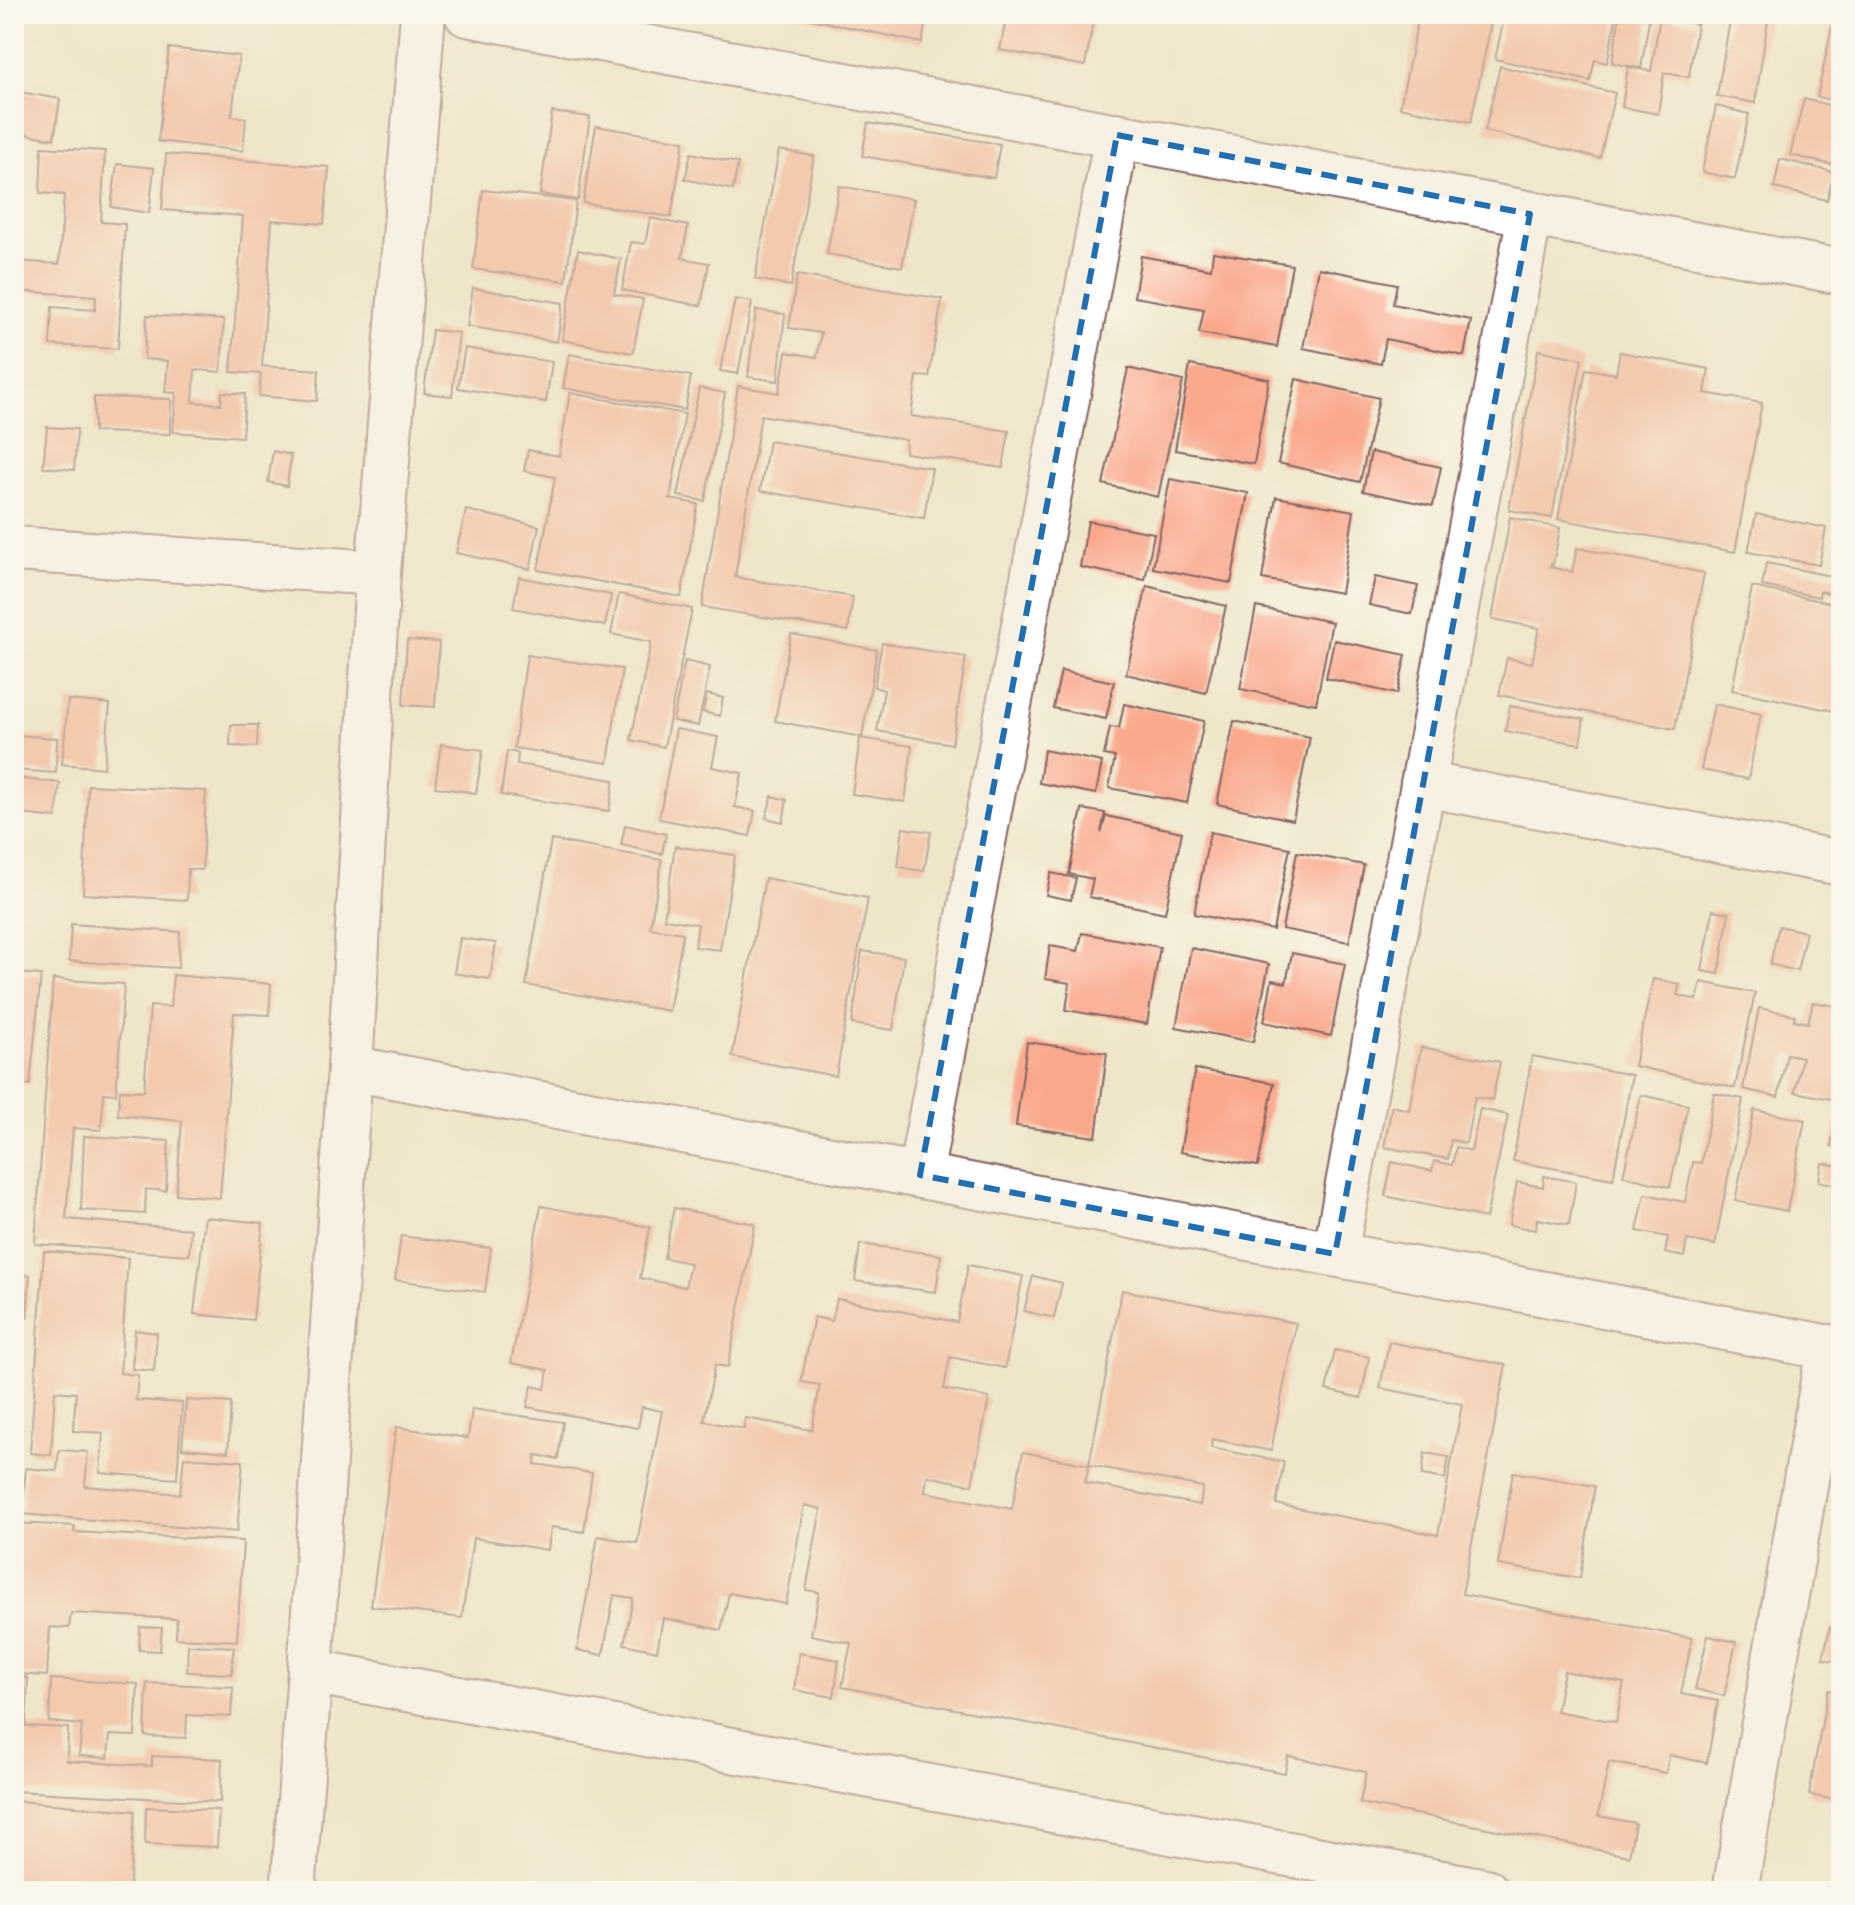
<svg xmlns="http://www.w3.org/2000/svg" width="1855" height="1905" viewBox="0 0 1855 1905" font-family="Pangolin,sans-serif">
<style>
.building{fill:#faa88c;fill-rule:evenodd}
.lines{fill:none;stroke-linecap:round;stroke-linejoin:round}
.minor-casing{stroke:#846563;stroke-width:48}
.minor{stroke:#fff;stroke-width:44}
.marked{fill:none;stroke:#1f6fb2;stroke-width:6;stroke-dasharray:16 10;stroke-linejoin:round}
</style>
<rect width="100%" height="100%" fill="#fbf7ec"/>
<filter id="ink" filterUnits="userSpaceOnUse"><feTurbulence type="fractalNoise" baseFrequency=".0125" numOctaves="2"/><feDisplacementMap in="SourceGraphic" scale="16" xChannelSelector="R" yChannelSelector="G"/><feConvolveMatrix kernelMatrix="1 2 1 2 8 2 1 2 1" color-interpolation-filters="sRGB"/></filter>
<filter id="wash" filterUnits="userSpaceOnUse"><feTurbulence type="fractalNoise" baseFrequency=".006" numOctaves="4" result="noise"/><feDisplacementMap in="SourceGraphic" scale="32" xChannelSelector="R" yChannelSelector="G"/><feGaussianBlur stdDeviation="1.8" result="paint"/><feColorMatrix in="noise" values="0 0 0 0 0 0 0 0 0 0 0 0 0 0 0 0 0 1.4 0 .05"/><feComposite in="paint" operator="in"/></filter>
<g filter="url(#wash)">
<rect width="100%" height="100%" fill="#efe6ca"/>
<g id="blocks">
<g class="building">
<path d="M788 14H927L922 43Z"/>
<path d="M1007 14H1076L1094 17 1085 66 1000 50Z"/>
<path d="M1439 14H1449L1491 23 1471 122 1400 107 1418 19 1438 23Z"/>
<path d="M1505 14H1617L1607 63 1595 60 1590 81 1495 59Z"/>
<path d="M1620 14H1650L1641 68 1612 63Z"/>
<path d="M1731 14H1769L1755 103 1717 96Z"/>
<path d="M1660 17 1697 24 1689 77 1664 73 1658 114 1622 107 1628 67 1651 71Z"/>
<path d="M1833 22 1841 24V102L1817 97Z"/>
<path d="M169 48 239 56 232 116 246 118 243 151 158 141Z"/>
<path d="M1500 66 1615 93 1600 158 1485 131Z"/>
<path d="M20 92 60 99 54 139 14 132Z"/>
<path d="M1804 99 1841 108V131L1833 165 1790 155Z"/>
<path d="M1716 106 1749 114 1735 179 1702 172Z"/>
<path d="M552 112 590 117 578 200 540 194Z"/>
<path d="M868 123 1000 144 994 178 862 156Z"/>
<path d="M596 126 684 141 671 217 583 203Z"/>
<path d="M42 147 105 151 101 222 125 224 118 349 50 345 52 307 95 310 96 296 14 291V261L59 264 64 195 40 193Z"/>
<path d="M779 150 814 156 791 286 755 279Z"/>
<path d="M691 153 738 163 733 190 685 179Z"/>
<path d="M166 154 329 167 324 224 272 220 262 366 319 370 317 401 259 396 261 374 231 372 243 216 162 210Z"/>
<path d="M1780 159 1834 172 1827 200 1774 188Z"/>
<path d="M117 164 154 168 149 213 111 207Z"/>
<path d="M839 186 914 199 902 267 827 254Z"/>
<path d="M483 190 576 201 566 281 473 269Z"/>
<path d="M650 218 688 226 682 258 709 263 701 306 622 290 631 242 645 244Z"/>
<path d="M578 250 621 259 614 294 643 299 633 353 562 340Z"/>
<path d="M1213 252 1292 265 1277 347 1199 333 1204 309 1134 297 1141 256 1211 269Z"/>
<path d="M1319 268 1397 284 1393 304 1471 320 1464 356 1386 339 1381 364 1303 348Z"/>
<path d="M797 275 942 299 929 377 917 376 911 416 1009 431 1003 468 905 453 906 440 761 415 735 577 853 597 848 631 702 607 738 386 779 393 786 352 817 357 821 333 789 328Z"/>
<path d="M473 288 563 303 557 342 467 326Z"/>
<path d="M735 299 752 302 738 374 720 371Z"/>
<path d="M756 310 785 314 778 381 748 377Z"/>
<path d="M147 315 224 320 221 372 195 370 193 402 221 404 222 392 245 394 242 437 173 432 176 393 165 392 168 361 144 359Z"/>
<path d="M432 330 459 333 452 396 424 393Z"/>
<path d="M465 348 552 362 546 402 458 388Z"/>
<path d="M1538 350 1582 359 1552 518 1509 510Z"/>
<path d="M1620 352 1709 369 1705 393 1762 403 1735 552 1558 519 1586 369 1616 374Z"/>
<path d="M569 354 691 376 685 410 563 388Z"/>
<path d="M1190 365 1269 379 1254 464 1175 450Z"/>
<path d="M1128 368 1183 381 1158 497 1103 484Z"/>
<path d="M1296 379 1379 398 1360 482 1278 463Z"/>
<path d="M699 388 725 393 705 501 678 496Z"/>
<path d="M570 393 685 414 670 499 698 504 681 597 538 570 555 477 524 471 528 450 559 456Z"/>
<path d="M94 397 171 399 170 434 94 432Z"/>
<path d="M47 427 77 429 74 470 43 467Z"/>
<path d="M769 441 932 468 924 518 760 491Z"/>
<path d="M273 451 291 455 287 486 268 482Z"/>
<path d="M1371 452 1441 467 1433 506 1363 491Z"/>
<path d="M1170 479 1248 493 1231 583 1153 568Z"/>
<path d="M1276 497 1354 511 1341 593 1262 579Z"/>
<path d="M466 510 539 526 530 569 456 553Z"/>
<path d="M1756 514 1826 528 1819 565 1748 552Z"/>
<path d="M1510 517 1560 528 1553 565 1551 564 1550 567 1572 572 1577 548 1704 573 1675 729 1499 695 1507 658 1532 663 1539 628 1492 619Z"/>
<path d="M1088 521 1154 533 1145 580 1080 567Z"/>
<path d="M1766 563 1841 578V596L1820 591 1819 597 1762 586Z"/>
<path d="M519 577 611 595 605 626 513 608Z"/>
<path d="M1375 577 1418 586 1412 614 1369 605Z"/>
<path d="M1147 586 1226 606 1206 693 1126 674Z"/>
<path d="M1752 587 1841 605V675L1834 711 1732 690Z"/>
<path d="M619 594 692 609 664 747 631 740 651 642 611 634Z"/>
<path d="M1256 607 1332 622 1316 704 1240 689Z"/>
<path d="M791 634 877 650 862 737 775 721Z"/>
<path d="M407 640 439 642 435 707 403 705Z"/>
<path d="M1334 640 1406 655 1397 694 1326 678Z"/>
<path d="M882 643 966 657 952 744 877 731 884 690 874 687Z"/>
<path d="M527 655 622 669 608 763 514 748Z"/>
<path d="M685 661 710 667 698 726 673 721Z"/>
<path d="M1061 671 1114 682 1106 719 1053 708Z"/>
<path d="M707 694 723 698 720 716 703 712Z"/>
<path d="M68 700 110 704 104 768 62 764Z"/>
<path d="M1124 704 1204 721 1187 803 1109 788 1115 757 1104 755 1110 727 1119 728Z"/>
<path d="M1714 704 1761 714 1748 779 1701 770Z"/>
<path d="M1510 706 1584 719 1580 744 1505 731Z"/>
<path d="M1234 721 1310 737 1293 820 1217 804Z"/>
<path d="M231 725H258L257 747 230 746Z"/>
<path d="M676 729 718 737 712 767 742 773 735 807 755 811 750 836 659 819Z"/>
<path d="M14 735 57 738 56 773 14 770Z"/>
<path d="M860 738 912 746 905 802 852 794Z"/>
<path d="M441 744 483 750 476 793 435 787Z"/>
<path d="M1044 750 1102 762 1096 794 1039 783Z"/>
<path d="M507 751 518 753 517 764 614 780 609 811 501 795Z"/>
<path d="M14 778 60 783 56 818 14 813Z"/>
<path d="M88 785 206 791 202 870 188 869 187 900 83 894Z"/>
<path d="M772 796 787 800 783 822 766 818Z"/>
<path d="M1082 809 1105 813 1101 833 1106 816 1182 832 1165 913 1089 897 1093 879 1069 874Z"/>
<path d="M625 825 666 834 662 854 621 845Z"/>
<path d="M903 828 931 832 924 871 898 867Z"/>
<path d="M1210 832 1290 848 1273 930 1194 914Z"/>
<path d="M551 840 662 860 650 928 683 933 669 1011 526 985Z"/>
<path d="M675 846 735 855 720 950 695 947 698 924 664 919Z"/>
<path d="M1297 852 1364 865 1349 942 1282 929Z"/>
<path d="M1051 873 1076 878 1071 900 1046 895Z"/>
<path d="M765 878 868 898 836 1076 732 1057Z"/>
<path d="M1713 910 1729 913 1719 974 1702 971Z"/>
<path d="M71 924 180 932 178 968 69 961Z"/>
<path d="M1779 926 1806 932 1797 971 1770 964Z"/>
<path d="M1082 933 1160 947 1147 1024 1066 1010 1070 983 1045 979 1050 946 1078 951Z"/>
<path d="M460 938 496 943 490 979 454 973Z"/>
<path d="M1191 948 1269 964 1253 1042 1176 1027Z"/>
<path d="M862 951 904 957 893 1030 852 1024Z"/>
<path d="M1292 953 1345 964 1331 1036 1264 1022 1272 980 1286 983Z"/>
<path d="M14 973 41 975 30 1085 14 1083Z"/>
<path d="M173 975 271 984 269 1015 234 1013 220 1198 176 1194 182 1121 118 1115 120 1090 144 1091 150 1006 170 1007Z"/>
<path d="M53 979 124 984 116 1094 104 1093 101 1130 73 1128 66 1219 191 1229 189 1255 35 1244Z"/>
<path d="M1653 979 1680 984 1677 995 1697 1000 1701 982 1755 993 1735 1088 1634 1066Z"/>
<path d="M1813 1002 1841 1007V1101L1795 1092 1802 1057 1787 1054 1778 1097 1743 1089 1759 1008 1795 1015 1794 1020 1808 1023Z"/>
<path d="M1027 1042 1107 1053 1096 1137 1016 1126Z"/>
<path d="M1421 1047 1500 1062 1492 1100 1475 1097 1466 1143 1451 1140 1448 1159 1384 1147 1392 1106 1409 1110Z"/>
<path d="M1532 1056 1632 1075 1613 1179 1513 1161Z"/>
<path d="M1195 1069 1274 1083 1258 1166 1180 1152Z"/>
<path d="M1714 1093 1743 1099 1715 1245 1687 1240 1684 1257 1665 1253 1668 1237 1637 1231 1645 1194 1685 1202 1693 1162 1701 1163Z"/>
<path d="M1641 1095 1688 1105 1670 1187 1623 1176Z"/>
<path d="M1480 1109 1508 1115 1486 1218 1385 1196 1392 1162 1432 1171 1434 1161 1452 1165 1456 1147 1471 1151Z"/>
<path d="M1754 1110 1805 1120 1787 1211 1735 1201Z"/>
<path d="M1835 1125 1841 1126V1148L1831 1146Z"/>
<path d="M84 1136 169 1141 166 1191 146 1189 145 1214 81 1210Z"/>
<path d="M1822 1163 1841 1166V1186L1819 1181Z"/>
<path d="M1544 1176 1576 1182 1569 1225 1537 1219 1536 1230 1509 1225 1517 1182 1543 1187Z"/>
<path d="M541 1206 650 1227 640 1278 685 1287 690 1263 664 1258 674 1208 755 1224 728 1367 715 1365 704 1421 744 1429 745 1418 812 1430 820 1385 801 1382 814 1317 832 1321 837 1299 957 1322 968 1265 1023 1276 1005 1368 950 1357 944 1389 989 1398 972 1485 927 1476 925 1492 1012 1509 1023 1452 1089 1465 1085 1483 1200 1505 1203 1487 1089 1465 1122 1290 1296 1323 1271 1451 1212 1439 1211 1448 1284 1462 1276 1504 1438 1535 1462 1404 1380 1388 1389 1342 1506 1365 1462 1594 1692 1638 1681 1694 1718 1701 1707 1763 1669 1755 1666 1773 1609 1762 1598 1816 1635 1823 1629 1856 1360 1803 1366 1772 1288 1756 1285 1773 842 1687 851 1643 811 1635 819 1592 806 1590 821 1509 804 1505 786 1604 729 1593 721 1630 663 1618 657 1651 624 1644 633 1598 614 1595 603 1655 577 1650 598 1536 637 1543 662 1411 642 1407 638 1428 527 1407 532 1386 545 1389 548 1370 511 1363ZM1564 1671 1624 1683 1616 1722 1556 1711Z"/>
<path d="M205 1217 263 1223 253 1320 194 1314Z"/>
<path d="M401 1236 491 1248 485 1292 395 1280Z"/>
<path d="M860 1244 941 1255 936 1292 855 1281Z"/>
<path d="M44 1251 128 1258 120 1373 138 1375 136 1400 182 1403 177 1479 100 1473 103 1433 73 1431 76 1393 55 1391 51 1455 30 1453Z"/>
<path d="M14 1274 30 1275 27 1318 14 1317Z"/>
<path d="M1033 1276 1062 1283 1054 1318 1024 1311Z"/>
<path d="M135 1330 157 1333 154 1371 132 1369Z"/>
<path d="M1335 1350 1369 1357 1361 1398 1326 1390Z"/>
<path d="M186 1400 231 1403 228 1452 182 1448Z"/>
<path d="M472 1409 563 1422 558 1459 536 1455 535 1464 592 1473 584 1532 551 1527 548 1550 473 1538 462 1618 371 1606 396 1427 468 1438Z"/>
<path d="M59 1450 88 1452 85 1486 180 1494 184 1457 243 1461 237 1532 22 1514 26 1468 57 1471Z"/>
<path d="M1425 1453 1449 1457 1445 1479 1422 1475Z"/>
<path d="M1513 1472 1595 1486 1580 1578 1498 1565Z"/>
<path d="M14 1523 75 1526 74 1532 243 1541 237 1641 176 1638 177 1619 71 1613 69 1628 50 1627 47 1676 14 1674Z"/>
<path d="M140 1627 162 1628 160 1651 139 1650Z"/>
<path d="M1830 1627 1841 1630V1662L1823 1659Z"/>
<path d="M1708 1636 1736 1642 1724 1696 1695 1689Z"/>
<path d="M188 1645 234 1647 232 1674 187 1672Z"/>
<path d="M799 1653 839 1660 834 1697 794 1690Z"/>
<path d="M14 1677 28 1678 26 1726 68 1728 67 1761 152 1766V1756L222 1759 220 1802 14 1791Z"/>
<path d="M51 1679 138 1684 135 1736 110 1735 108 1758 79 1756 82 1725 49 1722Z"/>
<path d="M147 1683 233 1687 231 1717 187 1715 186 1738 145 1736Z"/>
<path d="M1828 1690 1841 1692V1801L1809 1795Z"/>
<path d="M17 1801 135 1811 129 1891H14V1838Z"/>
<path d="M146 1807 219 1810 217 1847 145 1844Z"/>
</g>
</g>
</g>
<g filter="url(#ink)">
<use href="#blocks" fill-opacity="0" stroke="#846563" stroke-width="2"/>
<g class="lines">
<g class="minor-casing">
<g id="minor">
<path d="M467 14 1841 272"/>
<path d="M14 549 378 573"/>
<path d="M1423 784 1841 863"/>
<path d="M350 1068 1841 1350"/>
<path d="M920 1175 1117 135"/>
<path d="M1335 1254 1530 214"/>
<path d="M310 1671 1486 1891"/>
<path d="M293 1891 310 1671 350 1068 378 573 423 14"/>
<path d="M1735 1891 1829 1347"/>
</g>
</g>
<use href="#minor" class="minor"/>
</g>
</g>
<path d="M0 0H1855V1905H0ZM1117 135 1530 214 1335 1254 920 1175Z" fill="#efe6ca" fill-opacity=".55" fill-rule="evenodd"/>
<path class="marked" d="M1117 135 1530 214 1335 1254 920 1175Z"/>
<rect width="1855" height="1905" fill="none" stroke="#fbf7ec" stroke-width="48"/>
</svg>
